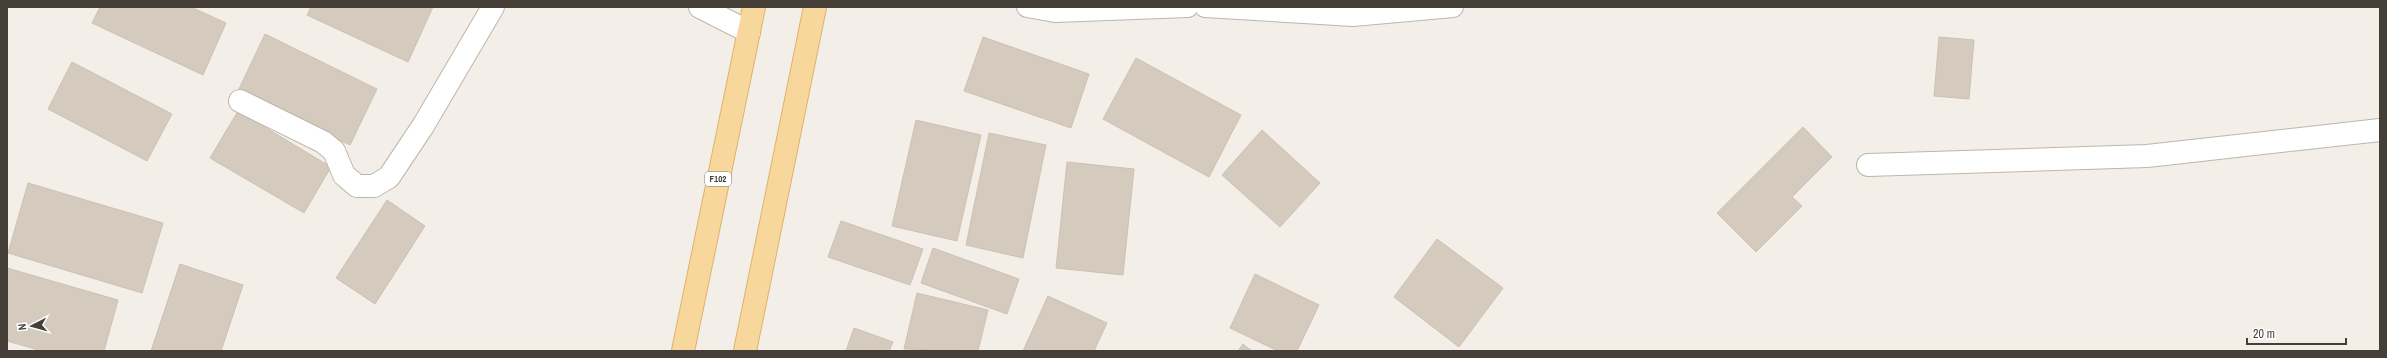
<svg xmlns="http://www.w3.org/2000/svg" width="2387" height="358" viewBox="0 0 2387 358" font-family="'Archivo Narrow',sans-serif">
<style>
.building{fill:#d4cabe;stroke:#cec1b1}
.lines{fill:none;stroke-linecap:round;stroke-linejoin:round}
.service-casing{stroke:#beb6ab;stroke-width:22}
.minor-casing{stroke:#beb6ab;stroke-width:24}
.primary-casing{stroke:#dcb36c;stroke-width:24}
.service{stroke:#fff;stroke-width:20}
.minor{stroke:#fff;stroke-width:22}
.primary{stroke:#f8d79c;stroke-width:22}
.labels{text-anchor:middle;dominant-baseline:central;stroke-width:3.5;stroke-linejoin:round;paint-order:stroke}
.shield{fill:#fff;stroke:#7e7973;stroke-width:1}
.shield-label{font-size:9px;font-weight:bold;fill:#463f37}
</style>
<rect width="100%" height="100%" fill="#f3efe8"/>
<g class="building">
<path d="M100 7H191L226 23 203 75 92 23Z"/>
<path d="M311 7H433L408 62 307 15Z"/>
<path d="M265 34 377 89 350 145 238 91Z"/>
<path d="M983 37 1089 74 1071 128 964 91Z"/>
<path d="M1939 37 1974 40 1969 99 1934 96Z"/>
<path d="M1136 58 1241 115 1209 177 1103 119Z"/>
<path d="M72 62 172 114 147 161 48 109Z"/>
<path d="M238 111 331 167 304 213 210 158Z"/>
<path d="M916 120 981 135 957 241 892 226Z"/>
<path d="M1803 127 1832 157 1792 197 1802 206 1756 252 1717 213Z"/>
<path d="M1262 130 1320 183 1280 227 1222 175Z"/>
<path d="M989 133 1046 145 1023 258 966 245Z"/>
<path d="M1067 162 1134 169 1123 275 1056 268Z"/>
<path d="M28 183 163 223 142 293 8 253Z"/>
<path d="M387 200 425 226 375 304 336 278Z"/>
<path d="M841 221 923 249 910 285 828 257Z"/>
<path d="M1437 239 1503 288 1459 347 1394 297Z"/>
<path d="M933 248 1019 279 1007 314 921 283Z"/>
<path d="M180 264 243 285 221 351H151Z"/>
<path d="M7 268 118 300 104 351H42L7 341Z"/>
<path d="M1255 274 1319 305 1297 351H1278L1230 328Z"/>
<path d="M917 293 988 310 978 351 904 349Z"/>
<path d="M1048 296 1107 323 1094 351H1023Z"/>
<path d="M854 328 893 342 889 351H846Z"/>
<path d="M1243 344 1252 351H1238Z"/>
</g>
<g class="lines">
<g class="service-casing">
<g id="service">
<path d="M1027 7 1055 12 1188 7"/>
<path d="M1205 7 1353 16 1453 7"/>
</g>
</g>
<g class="minor-casing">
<g id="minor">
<path d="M700 7 749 32"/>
<path d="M240 101 323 142 334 151 344 175 357 186H374L389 177 423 126 493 7"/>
<path d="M1868 165 2147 156 2380 130"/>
</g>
</g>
<g class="primary-casing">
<g id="primary">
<path d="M683 351 754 7"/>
<path d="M745 351 815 7"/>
</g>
</g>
<use href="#service" class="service"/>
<use href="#minor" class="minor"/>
<use href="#primary" class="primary"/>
</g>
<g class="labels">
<rect class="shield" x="705" y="172" width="26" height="14" rx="3"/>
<g class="shield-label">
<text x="718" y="179">F102</text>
</g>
</g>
<rect width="2387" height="358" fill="none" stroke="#463f37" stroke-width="16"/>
<g transform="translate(32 326) rotate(264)" stroke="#ffffff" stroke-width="3" paint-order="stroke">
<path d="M0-3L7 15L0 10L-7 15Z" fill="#463f37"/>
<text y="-6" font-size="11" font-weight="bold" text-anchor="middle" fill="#463f37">N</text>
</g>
<path d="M2247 338v6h99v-6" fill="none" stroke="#463f37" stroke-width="2"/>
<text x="2253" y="338" font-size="12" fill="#463f37" stroke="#ffffff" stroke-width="3" paint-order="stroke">20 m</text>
</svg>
